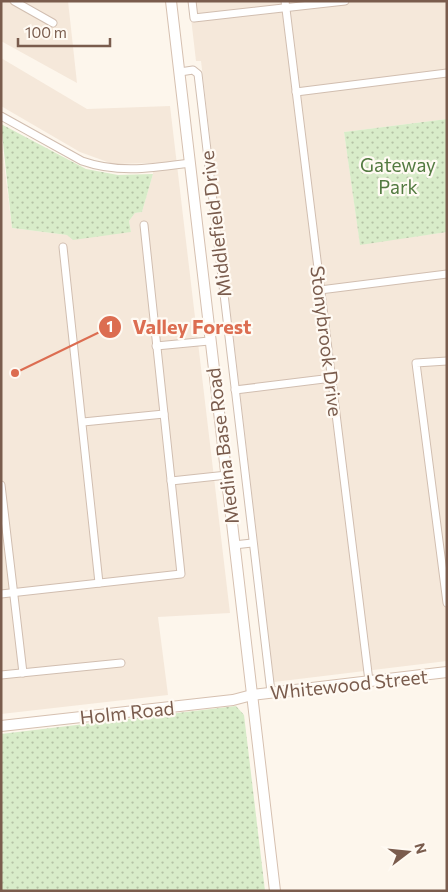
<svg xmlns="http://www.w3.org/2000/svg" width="448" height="892" viewBox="0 0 448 892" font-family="Commissioner,sans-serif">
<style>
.residential{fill:#f5e8da}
.grass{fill:url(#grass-dots)}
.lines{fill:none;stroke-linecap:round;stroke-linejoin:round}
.street-casing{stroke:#d1beb0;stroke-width:9}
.secondary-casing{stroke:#d6c0b0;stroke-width:12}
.street{stroke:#fff;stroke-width:7}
.secondary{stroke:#fff;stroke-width:10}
.labels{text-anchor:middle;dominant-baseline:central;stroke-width:4.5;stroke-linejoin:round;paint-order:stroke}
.park-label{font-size:19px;fill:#537a41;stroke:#fffaf3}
.street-label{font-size:19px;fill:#7a5c4d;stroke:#fffaf3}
.leader{fill:none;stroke:#dc6d51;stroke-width:2}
.callout-dot{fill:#dc6d51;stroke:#fffaf3;stroke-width:2}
.mark-label{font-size:15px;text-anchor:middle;font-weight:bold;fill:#fff}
.callout-label{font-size:20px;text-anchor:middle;font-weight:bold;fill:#dc6d51;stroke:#fffaf3;stroke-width:4.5;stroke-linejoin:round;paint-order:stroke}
</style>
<defs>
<pattern id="grass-dots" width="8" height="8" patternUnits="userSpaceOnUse" patternTransform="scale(1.25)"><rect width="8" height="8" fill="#d8ecc9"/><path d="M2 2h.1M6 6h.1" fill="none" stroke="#b4c2a5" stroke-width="1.8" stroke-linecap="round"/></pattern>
</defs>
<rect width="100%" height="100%" fill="#fdf6ec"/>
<g class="residential">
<path d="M1 1H68L77 83 1 41Z"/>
<path d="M189 1H447V119L344 132 360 244 447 232V661L274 682 201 61H196Z"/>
<path d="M1 58 87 109 170 106 230 613 158 617 168 695 1 714V137L12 228 67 235 131 232 129 221 135 213 142 212 153 174 152 163 113 164 80 152 1 106Z"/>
</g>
<g class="grass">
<path d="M447 119V232L360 245 344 132Z"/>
<path d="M1 124 86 169 118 175 153 174 142 212 135 213 129 221 131 232 73 240 67 235 12 228Z"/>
<path d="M236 706 244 715 265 891H1V734Z"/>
</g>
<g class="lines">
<g class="street-casing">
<g id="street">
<path d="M14 1 53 23"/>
<path d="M192 1 194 18 345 1"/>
<path d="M285 1 369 681"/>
<path d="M180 72 193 70 198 74 271 692"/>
<path d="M296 92 447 73"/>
<path d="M1 116 82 161C119 174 153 168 190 163"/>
<path d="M63 247 99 583"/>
<path d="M320 290 447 274"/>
<path d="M156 346 209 341"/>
<path d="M447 361 416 363 447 603"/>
<path d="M235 390 332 378"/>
<path d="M83 422 164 414"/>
<path d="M171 481 227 475"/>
<path d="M1 485 23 673"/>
<path d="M234 545 252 543"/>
<path d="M1 594 181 574 144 225"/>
<path d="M1 675 121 663"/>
</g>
</g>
<g class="secondary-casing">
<g id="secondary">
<path d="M171 1 275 891"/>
<path d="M1 726 233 700 252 695 447 672"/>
</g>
</g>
<use href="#street" class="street"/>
<use href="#secondary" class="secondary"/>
</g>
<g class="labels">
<g class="park-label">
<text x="398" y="164">Gateway<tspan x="398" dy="22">Park</tspan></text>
</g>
<g class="street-label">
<text transform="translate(215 224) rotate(-97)">Middlefield Drive</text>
<text transform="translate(327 341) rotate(83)">Stonybrook Drive</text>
<text transform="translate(222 446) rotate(-97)">Medina Base Road</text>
<text transform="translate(349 684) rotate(-6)">Whitewood Street</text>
<text transform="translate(127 712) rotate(-6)">Holm Road</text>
</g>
</g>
<path class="leader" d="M15 373L110 327"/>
<g class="callout-dot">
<circle cx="15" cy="373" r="5"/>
<circle cx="110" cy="327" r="12"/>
</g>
<g class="mark-label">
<text x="110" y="332">1</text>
</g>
<g class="callout-label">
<text x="192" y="334">Valley Forest</text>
</g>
<rect width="448" height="892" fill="none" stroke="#7a5c4d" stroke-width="5"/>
<g transform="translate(408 852) rotate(74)" stroke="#fffaf3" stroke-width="4" paint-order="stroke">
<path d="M0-4L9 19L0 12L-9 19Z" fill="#7a5c4d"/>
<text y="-8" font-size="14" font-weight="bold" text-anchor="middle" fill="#7a5c4d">N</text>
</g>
<path d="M18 38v8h92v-8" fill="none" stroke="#7a5c4d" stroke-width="2.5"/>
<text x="25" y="38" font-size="15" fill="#7a5c4d" stroke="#fffaf3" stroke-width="4" paint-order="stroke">100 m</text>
</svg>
